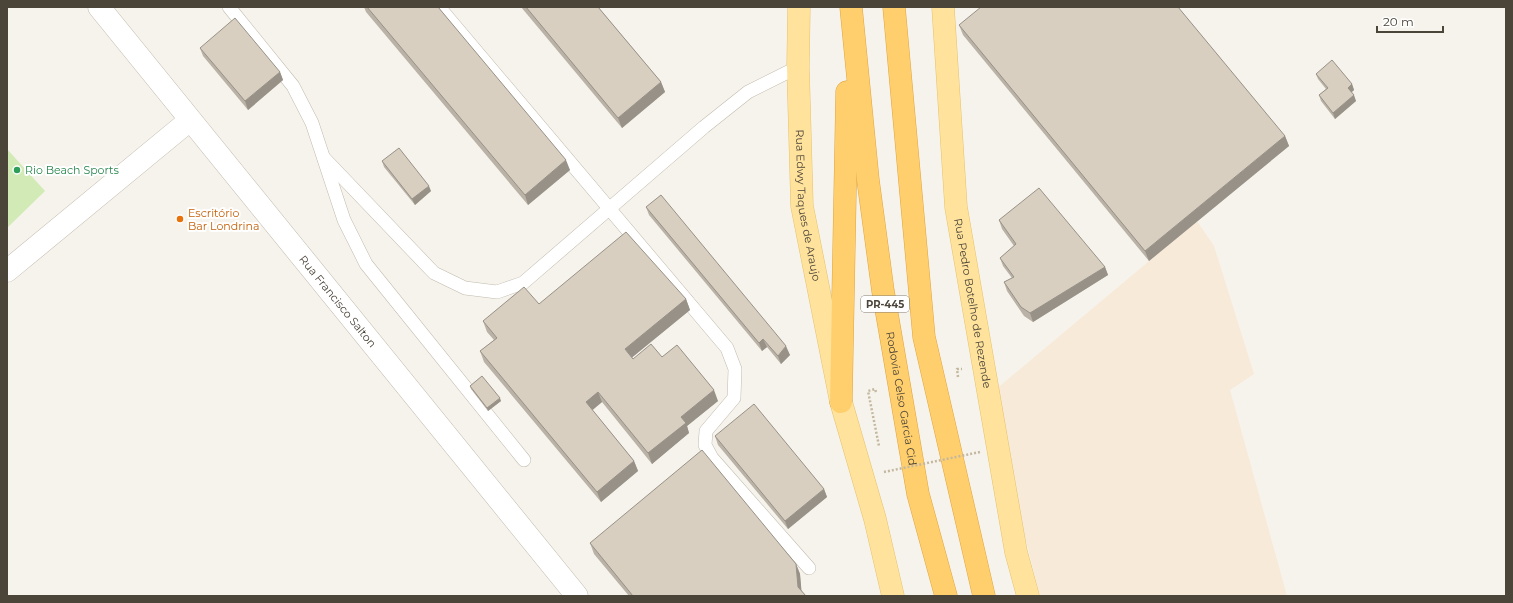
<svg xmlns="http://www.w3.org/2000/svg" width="1513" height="603" viewBox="0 0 1513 603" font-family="Montserrat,sans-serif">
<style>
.commercial{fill:#f7ead8}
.green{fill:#d2eab5}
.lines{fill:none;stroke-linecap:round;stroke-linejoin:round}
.service-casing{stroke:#c2bbae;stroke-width:14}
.minor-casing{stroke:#c2bbae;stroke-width:23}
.primary-casing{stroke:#e6c16a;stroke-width:23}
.motorway-casing{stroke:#e0a43c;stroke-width:23}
.path{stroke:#c4b79f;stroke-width:2.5;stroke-dasharray:2 2;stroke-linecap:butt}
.service{stroke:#fff;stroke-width:13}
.minor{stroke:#fff;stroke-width:22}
.primary{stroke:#ffe39c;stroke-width:22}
.motorway{stroke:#ffcf6e;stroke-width:22}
.path-bridge{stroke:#c4b79f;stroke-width:2.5;stroke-dasharray:2 2;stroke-linecap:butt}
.wall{fill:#bab2a6}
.shaded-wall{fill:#979187}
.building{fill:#d8cfc1;stroke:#979187}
.leisure-dot{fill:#2e9e5b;stroke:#fff;stroke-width:1.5}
.food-dot{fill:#e8710a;stroke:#fff;stroke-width:1.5}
.labels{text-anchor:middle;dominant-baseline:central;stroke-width:4;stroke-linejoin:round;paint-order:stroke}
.shield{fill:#fff;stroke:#817c74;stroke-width:1}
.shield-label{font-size:10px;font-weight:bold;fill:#4b4439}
.leisure-label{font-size:11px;fill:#27864d;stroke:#fff;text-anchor:start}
.street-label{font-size:11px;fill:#4b4439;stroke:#fff}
.food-label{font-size:11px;fill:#c56008;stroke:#fff;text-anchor:start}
</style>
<rect width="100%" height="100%" fill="#f6f3ec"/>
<path class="commercial" d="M1197 221 1214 246 1254 374 1230 390 1287 596H1040L989 395Z"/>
<path class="green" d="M7 149 45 191 7 228Z"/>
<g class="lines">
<g class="service-casing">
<g id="service">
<path d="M229 7 293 86 312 123 344 220 366 264 524 460"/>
<path d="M439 7 727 348 735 369 734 398 706 431 705 445 712 458 809 568"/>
<path d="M324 158 434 273 465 288 497 292 523 283 704 127 748 92 798 67"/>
</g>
</g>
<g class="minor-casing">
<g id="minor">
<path id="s1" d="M99 7 577 596"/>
<path d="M7 271 190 120"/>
</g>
</g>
<g class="primary-casing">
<g id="primary">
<path id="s2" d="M799 7 798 67 802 206 841 402 875 519 893 596"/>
<path id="s3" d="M943 7 956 207 1016 552 1028 596"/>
</g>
</g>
<g class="motorway-casing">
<g id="motorway">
<path id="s4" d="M851 7 868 180 883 291 918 494 946 596"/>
<path d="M894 7 924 337 984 596"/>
<path d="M841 402 847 92"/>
</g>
</g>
<g class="path">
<path d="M958 377 957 369H962"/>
<path d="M876 392 875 389 868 391 879 446"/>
</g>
<use href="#service" class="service"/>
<use href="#minor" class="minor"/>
<use href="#primary" class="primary"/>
<use href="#motorway" class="motorway"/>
<path class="path-bridge" d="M884 472 980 452"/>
</g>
<g class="wall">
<path d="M364 7H438L570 170 528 205 366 12Z"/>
<path d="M521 7H598L661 82 665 92 622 128Z"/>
<path d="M959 25 1285 136 1289 146 1149 261 963 35Z"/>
<path d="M200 48 280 72 283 80 248 110 203 56Z"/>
<path d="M1316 74 1352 84 1354 90 1351 92 1356 101 1335 119 1321 101 1319 95 1326 89 1318 79Z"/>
<path d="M382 161 431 191 415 205 384 167Z"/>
<path d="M646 207 790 355 781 364 767 347 762 351 649 215Z"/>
<path d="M999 220 1105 267 1108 275 1033 322 1024 316 1007 291 1004 282 1012 278 1003 266 1000 258 1014 246 1002 229Z"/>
<path d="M686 299 690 310 632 357 633 359 662 357 718 401 687 426 689 433 652 464 602 402 592 410 634 461 638 471 601 502 484 362 480 351 494 340 487 332 483 321 539 304Z"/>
<path d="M470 386 501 401 488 411 471 389Z"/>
<path d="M715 436 824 489 827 497 788 529 718 445Z"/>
<path d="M590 543 796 564 800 574 801 590 806 596H629L594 554Z"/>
</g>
<g class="shaded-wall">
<path d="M280 72 283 80 248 110 245 101Z"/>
<path d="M661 82 665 92 622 128 618 118Z"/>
<path d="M1352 84 1354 90 1350 94 1348 88Z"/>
<path d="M1354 95 1356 101 1335 119 1333 113Z"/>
<path d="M1285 136 1289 146 1149 261 1145 251Z"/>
<path d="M566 160 570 170 528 205 525 195Z"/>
<path d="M429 186 431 191 415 205 412 199Z"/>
<path d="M1105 267 1108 275 1033 322 1030 313Z"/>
<path d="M686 299 690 310 629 360 625 349Z"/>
<path d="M763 339 767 347 762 351 759 343Z"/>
<path d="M786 346 790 355 781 364 778 356Z"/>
<path d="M714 390 718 401 687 426 689 433 652 464 648 453 681 417Z"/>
<path d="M598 392 602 402 589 413 586 402Z"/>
<path d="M500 398 501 401 488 411 487 408Z"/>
<path d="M634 461 638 471 601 502 597 492Z"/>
<path d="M824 489 827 497 788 529 785 521Z"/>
<path d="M796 564 800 574 802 596 798 587Z"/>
</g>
<g class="building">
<path d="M367 7H438L566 160 525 195Z"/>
<path d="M526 7H598L661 82 618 118Z"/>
<path d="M981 7H1178L1285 136 1145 251 959 25Z"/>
<path d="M235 18 280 72 245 101 200 48Z"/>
<path d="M1332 60 1352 84 1348 88 1354 95 1333 113 1319 95 1328 88 1316 74Z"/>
<path d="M399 148 429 186 412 199 382 161Z"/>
<path d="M1039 188 1105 267 1030 313 1021 307 1004 282 1014 277 1000 258 1016 244 999 220Z"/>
<path d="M661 195 786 346 778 356 763 339 759 343 646 207Z"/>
<path d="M626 232 686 299 625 349 633 359 651 344 662 357 677 345 714 390 681 417 686 423 648 453 598 392 586 402 634 461 597 492 480 351 497 338 483 321 524 287 539 304Z"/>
<path d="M482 376 500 398 487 408 470 386Z"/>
<path d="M754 404 824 489 785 521 715 436Z"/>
<path d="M702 450 796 564 798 587 806 596H633L590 543Z"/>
</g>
<circle class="leisure-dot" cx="17" cy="170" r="4"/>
<circle class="food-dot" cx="180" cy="219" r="4"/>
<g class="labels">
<rect class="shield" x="861" y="296" width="48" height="16" rx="3"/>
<g class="shield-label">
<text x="885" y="304">PR-445</text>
</g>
<g class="leisure-label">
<text x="25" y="170">Rio Beach Sports</text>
</g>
<g class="street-label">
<text stroke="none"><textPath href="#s2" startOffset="199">Rua Edwy Taques de Araujo</textPath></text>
<text stroke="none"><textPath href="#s1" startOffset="379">Rua Francisco Salton</textPath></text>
<text stroke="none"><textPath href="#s3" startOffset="298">Rua Pedro Botelho de Rezende</textPath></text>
<text stroke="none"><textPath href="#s4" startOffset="395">Rodovia Celso Garcia Cid</textPath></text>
</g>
<g class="food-label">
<text x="188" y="213">Escritório<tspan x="188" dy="13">Bar Londrina</tspan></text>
</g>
</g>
<rect width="1513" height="603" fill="none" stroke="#4b4439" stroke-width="16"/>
<path d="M1377 26v6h66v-6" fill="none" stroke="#4b4439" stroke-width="2"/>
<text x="1383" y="26" font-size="12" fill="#4b4439" stroke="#ffffff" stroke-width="3" paint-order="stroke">20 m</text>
</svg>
